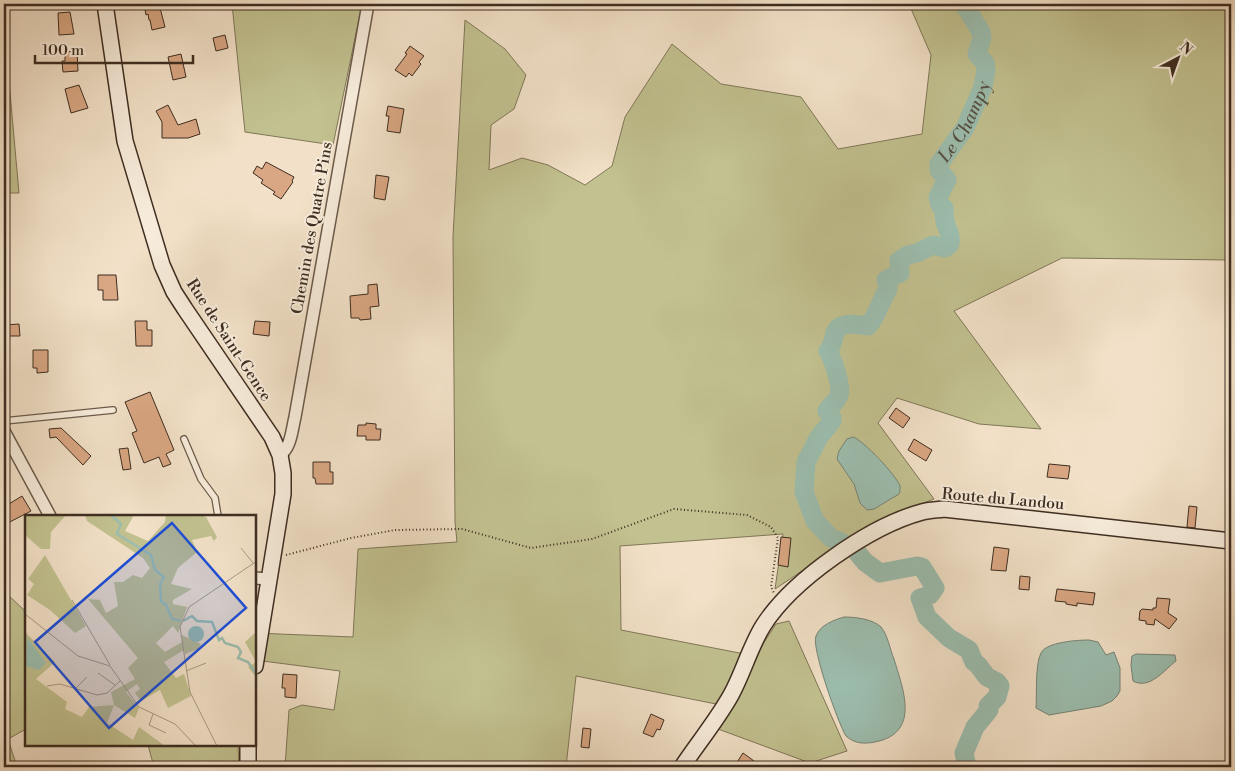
<svg xmlns="http://www.w3.org/2000/svg" width="1235" height="771" viewBox="0 0 1235 771" font-family="'Libre Bodoni',serif">
<style>
.green{fill:#c2c190;stroke:#807758}
.water{fill:#9cbeaf;stroke:#768476}
.lines{fill:none;stroke-linecap:round;stroke-linejoin:round}
.river{stroke:#9cbeaf;stroke-width:19}
.building{fill:#d9a783;stroke:#3e2d21}
.lane-casing{stroke:#6b5a4b;stroke-width:8}
.street-casing{stroke:#6b5a4b;stroke-width:14}
.secondary-casing{stroke:#3e2d21;stroke-width:18}
.path{stroke:#3e2d21;stroke-width:2;stroke-dasharray:1 2.5;stroke-linecap:butt}
.lane{stroke:#f7ecdb;stroke-width:5.5}
.street{stroke:#f7ecdb;stroke-width:11}
.secondary{stroke:#f7ecdb;stroke-width:15}
.labels{text-anchor:middle;dominant-baseline:central;stroke-width:4;stroke-linejoin:round;paint-order:stroke}
.street-label{font-size:16px;fill:#3e2d21;stroke:#f7ecdb}
.water-label{font-size:18px;font-style:italic;fill:#565144;stroke:#f7ecdb}
.inset-river{fill:none;stroke:#9cbeaf;stroke-width:2.5}
.inset-road{fill:none;stroke:#aa9985;stroke-width:1}
.view{fill:#1d4ed8;fill-opacity:0.15;stroke:#1d4ed8;stroke-width:2.5}
.inset-edge{fill:none;stroke:#3e2d21;stroke-width:2.5}
</style>
<rect width="100%" height="100%" fill="#f2e1c8"/>
<filter id="stains"><feTurbulence type="fractalNoise" baseFrequency=".004" numOctaves="4"/><feColorMatrix values="0 0 0 0 .2 0 0 0 0 .09 0 0 0 0 .02 0 0 0 .5 -.17"/></filter>
<radialGradient id="worn" r=".72"><stop offset=".6" stop-color="#630" stop-opacity="0"/><stop offset="1" stop-color="#630" stop-opacity=".3"/></radialGradient>
<g class="green">
<path d="M232 4H362L333 145 245 132Z"/>
<path d="M909 4H1231V256L1230 260 1062 258 954 311 1041 429 979 424 897 398 878 423 934 499 877 521 775 589 783 534 620 546 621 630 755 656 776 624 789 621 847 751 810 763 718 729 731 707 576 676 566 767H285L289 710 302 705 334 710 340 671 255 660V633L353 637 358 549 457 542 455 522 453 236 465 20 505 49 526 75 514 109 491 125 489 170 522 158 548 165 585 185 612 166 625 117 672 44 721 84 801 97 838 149 922 134 931 55Z"/>
<path d="M4 26 19 193H4Z"/>
<path d="M4 591 26 612V729L8 739 17 767H4Z"/>
<path d="M148 745H238L239 767H154Z"/>
</g>
<g class="water">
<path d="M853 437C863 440 896 475 900 486 900 488 900 493 899 494L874 509 867 510 860 503 854 484 837 459 839 451 847 439Z"/>
<path d="M844 617C855 617 873 619 881 627 888 635 890 650 894 659 903 689 921 733 875 742 864 744 855 744 846 736 838 723 811 647 816 636 820 625 834 620 844 617Z"/>
<path d="M1089 640 1098 642 1106 655 1114 652 1120 668V691L1117 696 1112 701 1101 706 1049 715 1036 708C1037 694 1035 664 1041 653 1046 642 1078 640 1089 640Z"/>
<path d="M1136 654 1175 655 1176 661C1164 670 1150 690 1133 681L1131 665 1132 656Z"/>
</g>
<g class="lines">
<g class="river">
<path id="s1" d="M843 543 831 538 815 521 804 492 806 462 819 437 832 421V417L827 411C830 405 837 402 839 395 842 385 833 360 828 351 833 345 833 340 835 333 839 321 858 324 868 326 878 315 880 301 888 289L886 280 900 273 899 261 908 255 917 253 933 245 945 248 950 244C951 236 949 232 946 225 944 220 944 213 944 208L940 205 938 197 947 180 939 170V164L965 128 983 87 986 70 985 63 977 54 982 38 981 32 964 4"/>
<path d="M856 551 865 562 880 573 917 566 922 567 935 588 930 595 920 598 927 617 949 638 969 650 974 662 978 665 987 677 997 682 1000 686 997 697 988 706 989 710 975 727 964 753 967 767"/>
</g>
</g>
<g class="building">
<path d="M144 4H159L165 27 152 30 150 20H149L148 14 146 15Z"/>
<path d="M70 12 74 34 59 35 58 13Z"/>
<path d="M225 35 228 48 216 51 213 38Z"/>
<path d="M410 46 424 56 419 62 421 64 412 76 409 73 406 77 395 70 407 54 405 53Z"/>
<path d="M77 51 78 71 63 72 62 61H65V52Z"/>
<path d="M181 54 186 77 173 80 168 57Z"/>
<path d="M79 85 88 108 71 113 65 89Z"/>
<path d="M168 105 178 125 196 119 200 134 188 138H162V122L156 111Z"/>
<path d="M388 106 404 109 400 133 387 131 389 116H386Z"/>
<path d="M266 162 294 177 292 181 293 182 281 199 273 194 275 192 261 183 263 180 253 173 257 166 262 169Z"/>
<path d="M376 175 389 177 385 200 374 198Z"/>
<path d="M98 275H116L118 300H103V290H98Z"/>
<path d="M377 284 379 306 370 307 371 319 360 320 359 318H351L350 296 368 294V285Z"/>
<path d="M135 321H147V330H152V346H136Z"/>
<path d="M255 321 270 322 269 336 253 334Z"/>
<path d="M19 324 20 336H4V325Z"/>
<path d="M33 350H48V372L37 373V368H33Z"/>
<path d="M150 392 174 450 166 454 171 464 163 467 159 457 144 463 132 433 137 431 125 402Z"/>
<path d="M896 408 910 418 903 428 889 418Z"/>
<path d="M366 423 376 424V429H381L380 440H366V436H357L358 425H366Z"/>
<path d="M61 428 91 456 83 465 56 437 50 438 49 429Z"/>
<path d="M914 439 932 450 926 461 908 450Z"/>
<path d="M128 448 131 469 123 470 119 449Z"/>
<path d="M313 462H330V472H333V484H316L315 478H313Z"/>
<path d="M1049 464 1070 466 1068 479 1047 477Z"/>
<path d="M22 496 31 511 4 525V507Z"/>
<path d="M1189 506 1197 507 1195 528 1187 527Z"/>
<path d="M781 537 791 538 788 567 778 565Z"/>
<path d="M994 547 1009 549 1006 571 991 570Z"/>
<path d="M1020 576 1030 577 1029 590 1019 589Z"/>
<path d="M1057 589 1095 593 1093 605 1077 603V606L1066 604V602L1055 601Z"/>
<path d="M1157 598 1170 599 1168 613 1177 619 1169 629 1155 619 1154 625 1146 624V621L1139 620 1140 611 1142 609 1153 610V608H1156Z"/>
<path d="M283 674 297 675 296 698 285 697V688H282Z"/>
<path d="M651 714 664 720 660 730 657 729 653 737 643 733Z"/>
<path d="M583 728 591 729 589 748 581 747Z"/>
<path d="M743 753 754 761 750 767H734Z"/>
</g>
<g class="lines">
<g class="lane-casing">
<g id="lane">
<path d="M4 421 113 410"/>
<path d="M184 439 201 479 215 498 218 516"/>
</g>
</g>
<g class="street-casing">
<g id="street">
<path d="M4 431 50 516"/>
<path d="M280 455C291 448 292 429 295 417L368 4"/>
<path d="M255 578 268 579"/>
</g>
</g>
<g class="secondary-casing">
<g id="secondary">
<path d="M105 4 125 141 162 265 174 292 185 309 272 437 280 455 283 473V494L255 666"/>
<path d="M248 767V745"/>
<path d="M682 767C698 743 717 720 731 695 743 673 750 647 763 626 792 580 870 526 922 512 929 510 937 510 944 509L1231 541"/>
</g>
</g>
<path class="path" d="M286 555 351 538 395 530 462 529 531 548 592 539 674 509 747 515 771 527 778 538 771 587 774 593"/>
<use href="#lane" class="lane"/>
<use href="#street" class="street"/>
<use href="#secondary" class="secondary"/>
</g>
<g class="labels">
<g class="street-label">
<text transform="translate(312 228) rotate(-80)">Chemin des Quatre Pins</text>
<text transform="translate(229 340) rotate(57)">Rue de Saint-Gence</text>
<text transform="translate(1003 499) rotate(5)">Route du Landou</text>
</g>
<g class="water-label">
<text stroke="none"><textPath href="#s1" startOffset="554">Le Champy</textPath></text>
</g>
</g>
<g transform="translate(25 515)">
<rect width="231" height="231" fill="#f2e1c8"/>
<path d="M0 0H41L26 17 25 34H16L0 20ZM60 0H109L100 16 123 26 140 7 141 0H176L181 2 192 22 189 26 186 21 167 25 172 37 153 53 146 69 167 74 148 85V89L162 92 153 118 148 111 131 128 140 137 157 127V120L176 129 173 134 160 139 159 135 139 147 151 163 159 159 166 181 143 193 135 175 116 186 110 178 115 174 112 169 101 177 114 193 110 203 89 190 82 208 108 225 114 212 140 231H0V117L30 147 11 164 42 187 40 194 57 202 64 192 89 190 86 177 110 164 103 153 113 143 63 84 75 85 81 98 93 91 89 67H98L108 60 117 63 125 53 118 43 62 6ZM20 40 61 111 50 118 25 95 2 80 9 69 3 64ZM231 117V162L223 152 231 147 220 127Z" fill="#c2c190"/>
<path d="M163 119a8 8 0 1 1 16 0a8 8 0 1 1-16 0ZM2 122 21 148 14 155 0 151Z" fill="#9cbeaf"/>
<path class="inset-river" d="M86 0 96 9 92 19 126 40 130 55 139 62 135 69 136 86 141 90 147 104 156 106M158 106 167 101 172 106 187 107 194 125 197 123 200 128 213 132 216 137 213 143 223 147 232 160"/>
<path class="inset-road" d="M216 33 228 48M47 85 85 150M0 99 53 141 85 151 114 192 150 209 171 231M161 156 181 148M73 158 90 170M22 171 35 169 72 180 82 178 95 166M50 174 62 162M128 199 124 210 141 218M192 231 165 177 155 112 164 92 232 46"/>
<path class="view" d="M147 8 221 93 84 213 10 127Z"/>
<rect width="231" height="231" class="inset-edge"/>
</g>
<rect width="1235" height="771" fill="none" stroke="#f2e1c8" stroke-width="20"/>
<rect x="5" y="5" width="1225" height="761" fill="none" stroke="#3e2d21" stroke-width="2.5"/>
<rect x="10" y="10" width="1215" height="751" fill="none" stroke="#3e2d21"/>
<g transform="translate(1178 58) rotate(41)" stroke="#f7ecdb" stroke-width="4" paint-order="stroke">
<path d="M0-4L9 19L0 12L-9 19Z" fill="#3e2d21"/>
<text y="-8" font-size="14" font-weight="bold" text-anchor="middle" fill="#3e2d21">N</text>
</g>
<path d="M35 55v8h158v-8" fill="none" stroke="#3e2d21" stroke-width="2.5"/>
<text x="42" y="55" font-size="15" fill="#3e2d21" stroke="#f7ecdb" stroke-width="4" paint-order="stroke">100 m</text>
<rect width="100%" height="100%" filter="url(#stains)"/>
<rect width="100%" height="100%" fill="url(#worn)"/>
</svg>
